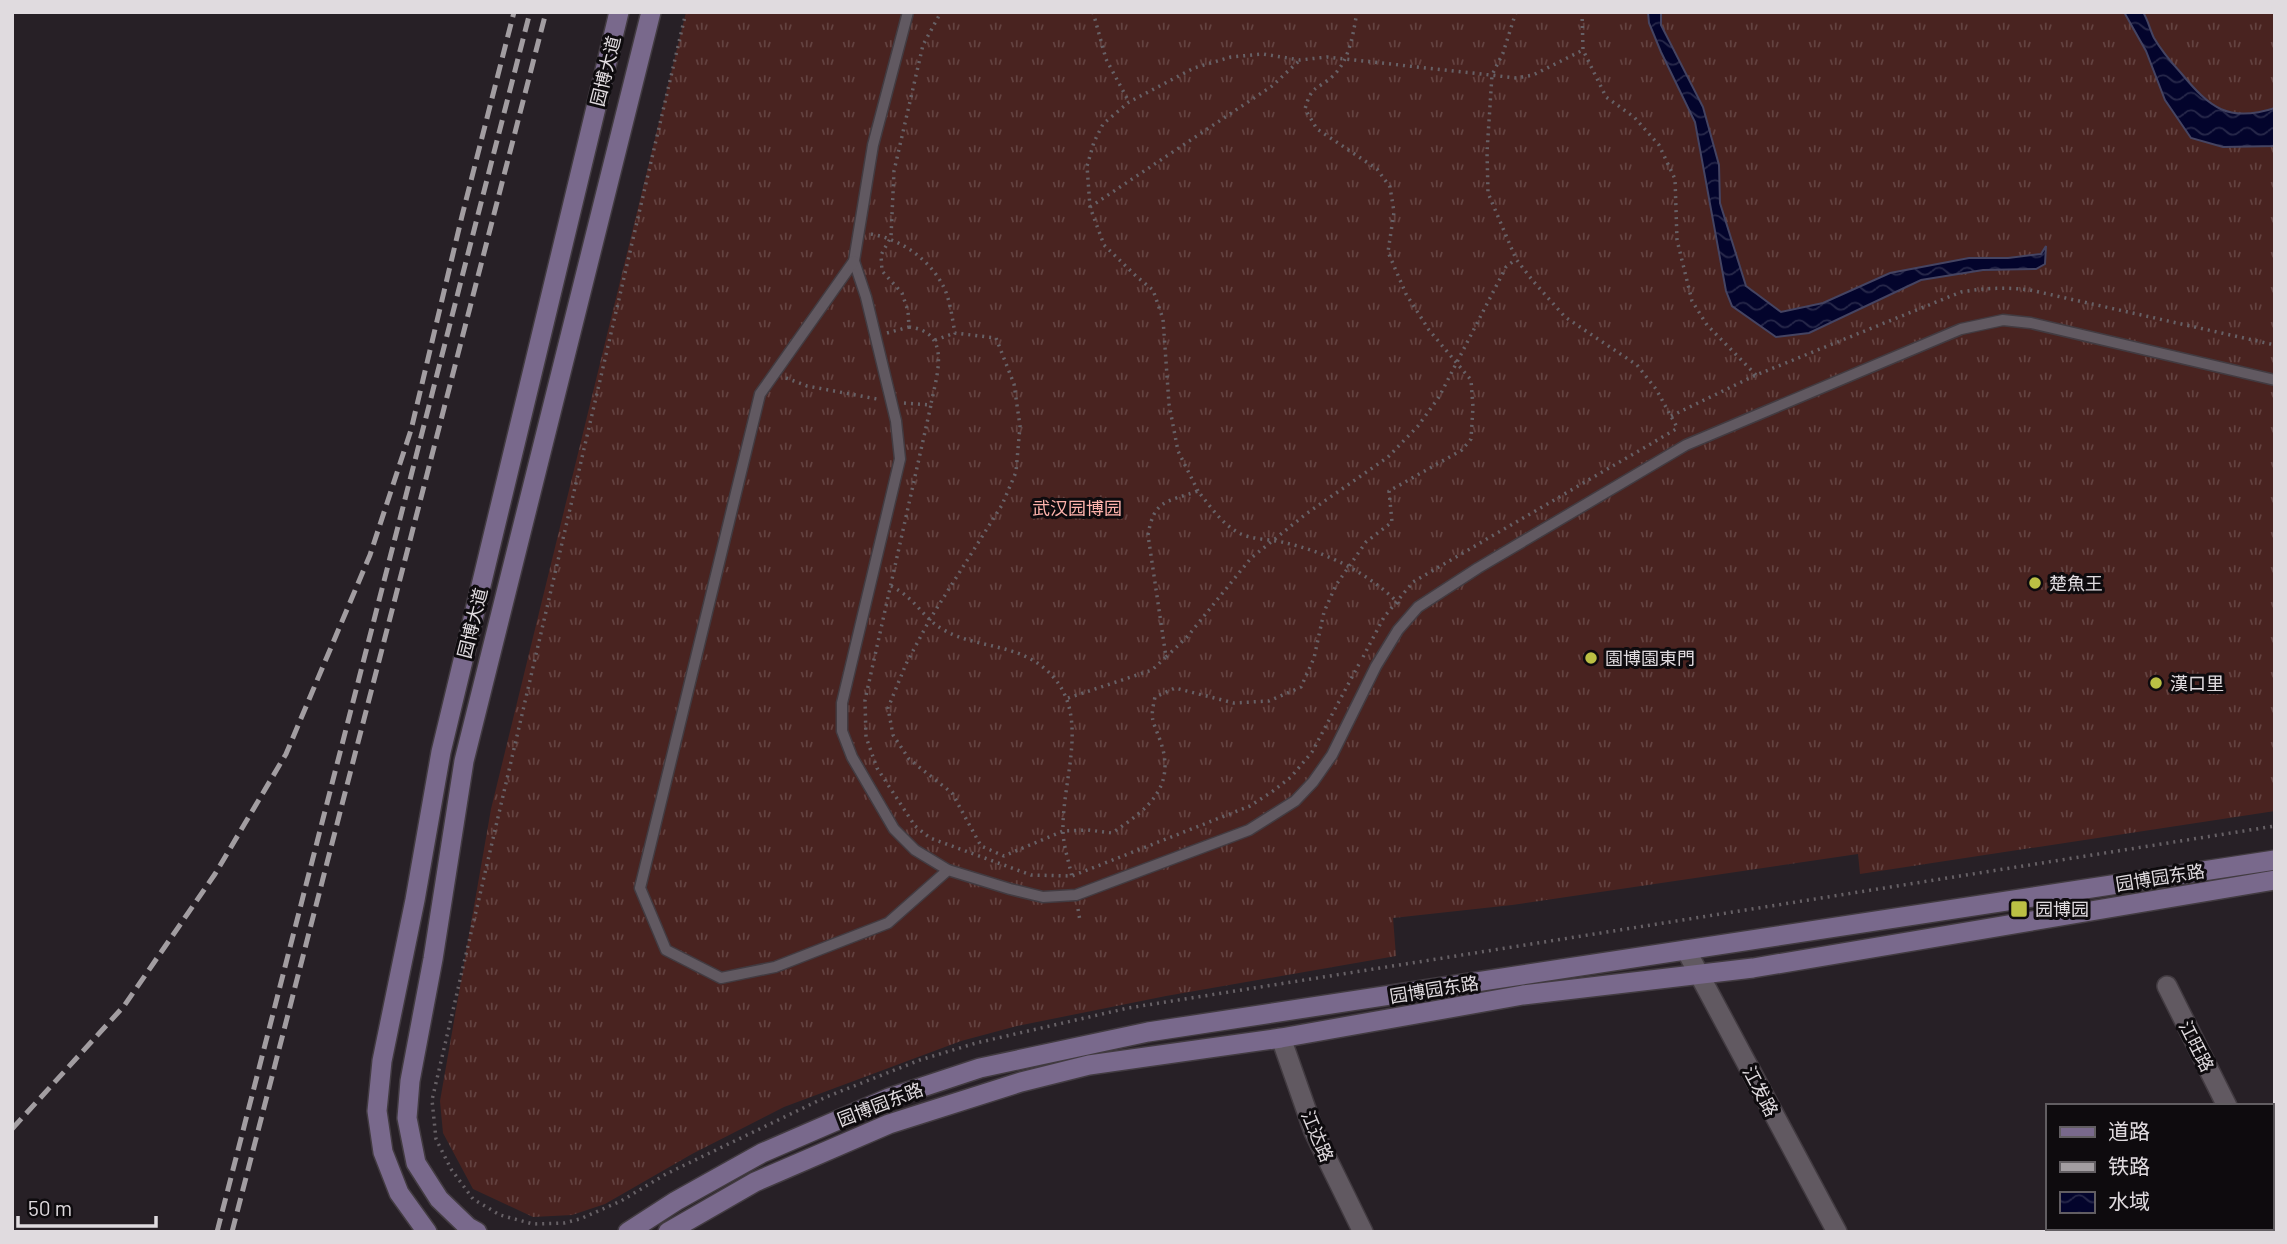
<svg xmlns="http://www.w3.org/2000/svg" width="2287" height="1244" viewBox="0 0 2287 1244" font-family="Barlow,'Noto Sans SC',sans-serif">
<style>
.grass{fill:url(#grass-tufts)}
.water{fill:url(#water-waves);stroke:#454462;stroke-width:2}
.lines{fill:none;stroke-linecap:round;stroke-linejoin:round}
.service-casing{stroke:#423b41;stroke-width:13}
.minor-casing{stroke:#423b41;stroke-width:22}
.tertiary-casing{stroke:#423b41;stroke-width:22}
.secondary-casing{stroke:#423b41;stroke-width:22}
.path{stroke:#676166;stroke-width:3.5;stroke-dasharray:2 5;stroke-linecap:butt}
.service{stroke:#615961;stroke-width:10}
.minor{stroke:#615961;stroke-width:19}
.tertiary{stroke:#615961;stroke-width:19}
.secondary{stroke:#79698c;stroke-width:19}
.rail{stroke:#a29da1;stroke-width:5;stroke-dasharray:14 7;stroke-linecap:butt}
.poi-dot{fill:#bbc044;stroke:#0e0b0e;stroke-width:2.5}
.labels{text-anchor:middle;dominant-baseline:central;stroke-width:6;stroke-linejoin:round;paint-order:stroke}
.street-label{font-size:18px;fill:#e0dbdf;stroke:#0e0b0e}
.park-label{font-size:18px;fill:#feb3ac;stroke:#0e0b0e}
.poi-label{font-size:18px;fill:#e0dbdf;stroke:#0e0b0e;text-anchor:start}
</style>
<defs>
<pattern id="grass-tufts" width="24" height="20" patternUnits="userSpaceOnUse" patternTransform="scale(1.75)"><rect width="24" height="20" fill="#492320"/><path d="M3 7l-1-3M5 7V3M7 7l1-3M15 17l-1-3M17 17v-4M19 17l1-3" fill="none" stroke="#634240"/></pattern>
<pattern id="water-waves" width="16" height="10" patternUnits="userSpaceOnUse" patternTransform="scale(1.75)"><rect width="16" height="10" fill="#03042c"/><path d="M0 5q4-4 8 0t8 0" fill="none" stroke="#27284a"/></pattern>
</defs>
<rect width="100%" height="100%" fill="#272026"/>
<path class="grass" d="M686 12H2275V811L1860 874 1858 854 1512 905 1393 918 1396 956 1166 996 1017 1026 961 1041 784 1107 692 1154 605 1204 572 1215 533 1217 473 1189 443 1133 440 1101 491 809Z"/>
<g class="water">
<path d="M1648 12H1661V25L1703 107 1719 165 1720 203 1746 286 1781 312 1823 303 1890 273 1969 258H2008L2041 254 2046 246 2045 264 2036 269 1983 270 1921 280 1809 333 1776 337 1732 306 1726 291 1695 122 1661 52 1649 23Z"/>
<path d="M2124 12H2143C2148 20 2150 30 2154 38 2161 50 2171 62 2181 73 2210 108 2228 123 2275 108V146L2223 147 2191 138 2165 100 2146 51Z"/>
</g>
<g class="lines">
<g class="service-casing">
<g id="service">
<path d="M908 12 873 145 854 261 866 297 896 421 900 459 842 703V731L852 757 894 829 915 850 948 870 1010 889 1043 897 1076 895 1249 830 1295 801 1313 782 1332 755 1376 666 1398 630 1418 607 1478 568 1686 445 1961 329 2003 320 2031 323 2275 380"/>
<path d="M854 261 760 394 640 888 666 950 721 978 775 967 888 923 948 870"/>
</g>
</g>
<g class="minor-casing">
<g id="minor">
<path d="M2167 986 2227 1106"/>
<path d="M1281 1038 1314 1132 1363 1232"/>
<path d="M2271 1194 2275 1201"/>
</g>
</g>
<g class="tertiary-casing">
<path id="tertiary" d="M1686 950 1837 1232"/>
</g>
<g class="secondary-casing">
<g id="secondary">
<path d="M427 1232 399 1193 383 1152 377 1111 382 1061 415 900 441 752 619 12"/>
<path d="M477 1232 468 1227 439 1199 416 1163 407 1118 410 1081 433 959 464 761 651 12"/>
<path d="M628 1232 676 1201 762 1153 889 1098 980 1068 1148 1032 2275 860"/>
<path d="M668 1232 755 1182 889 1124 1021 1082 1089 1065 1281 1038 1523 995 1753 968 2275 880"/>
</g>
</g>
<g class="path">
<path d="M686 12 432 1100 436 1139 451 1169 473 1199 500 1215 533 1224 564 1223 580 1219 621 1201 666 1174 826 1097 920 1060 976 1043 1128 1008 2275 826"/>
<path d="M1093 12 1106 59 1129 102"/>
<path d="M1516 12 1503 53 1492 75 1487 152 1488 193 1516 259 1533 281 1565 317 1637 365 1656 389 1677 427"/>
<path d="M1582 12 1583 50 1606 97 1634 117 1659 145 1675 179 1677 240 1692 301 1707 325 1756 375"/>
<path d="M1090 207 1272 86 1300 60"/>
<path d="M871 234C900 239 928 258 942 284 950 297 952 318 955 333L996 338 1014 384 1020 426 1016 472 1002 505 930 619 906 664 888 708 893 735 909 759 952 793 981 846 1004 856 1063 831 1088 830 1112 833C1148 809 1177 787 1160 740 1152 718 1150 720 1155 697L1175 688 1234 703 1269 701 1301 687 1314 658 1324 612 1336 585 1366 542 1392 522 1389 491 1462 450 1471 439 1473 407 1471 380 1429 330 1406 294 1388 252 1394 212 1390 187 1377 169 1317 129 1305 109C1312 84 1316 91 1333 76 1350 59 1353 34 1357 12"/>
<path d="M909 327C952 332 937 374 931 404"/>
<path d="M887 333 909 327 908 311 902 293 882 271 881 255 891 237 894 171 923 45 941 12"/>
<path d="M935 340 955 333"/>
<path d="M786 378 807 386 877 399"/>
<path d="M904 403 931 405 865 700 866 737 877 768 915 826 930 838 1031 875 1072 876 1250 806 1273 791 1291 777 1312 752 1359 664"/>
<path d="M1671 416 1756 375 1961 292C1985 288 2006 287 2030 290L2275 345"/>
<path d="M1198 491 1178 451 1169 404 1163 319 1153 290 1136 276 1104 245 1090 207 1087 166 1094 142 1103 124 1129 102 1194 68 1231 57 1263 54 1300 60 1327 57 1517 78 1533 75 1583 50"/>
<path d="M891 586C916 598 923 619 944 630 975 648 1014 643 1044 668 1094 709 1062 776 1063 830 1063 845 1069 862 1072 877"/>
<path d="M1166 657 1187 637 1251 558 1306 514 1388 457 1418 426 1439 397 1506 267 1516 259"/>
<path d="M1363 657 1384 617 1413 582 1678 428"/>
<path d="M1068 698 1152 670 1166 657 1148 535C1154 499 1167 502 1198 491 1210 506 1222 524 1239 533 1252 540 1272 539 1286 543 1329 553 1372 575 1402 607"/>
<path d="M1078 909 1080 921"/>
</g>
<use href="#service" class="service"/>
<use href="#minor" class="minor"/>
<use href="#tertiary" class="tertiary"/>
<use href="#secondary" class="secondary"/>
<g class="rail">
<path d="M12 1129 124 1006 215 874 286 754 370 555 411 430 462 216 514 12"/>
<path d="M217 1232 530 12"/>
<path d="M232 1232 546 12"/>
</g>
</g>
<g class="poi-dot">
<circle cx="2035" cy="583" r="7"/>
<circle cx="1591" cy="658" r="7"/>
<circle cx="2156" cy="683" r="7"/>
<rect x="2010" y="900" width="18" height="18" rx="3.5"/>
</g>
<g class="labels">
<g class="street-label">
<text transform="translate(605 71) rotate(-76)">园博大道</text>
<text transform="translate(472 623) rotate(-76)">园博大道</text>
<text transform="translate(2160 877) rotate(-9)">园博园东路</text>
<text transform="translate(1434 989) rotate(-9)">园博园东路</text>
<text transform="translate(2197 1046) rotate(63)">江旺路</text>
<text transform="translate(1761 1091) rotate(62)">江发路</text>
<text transform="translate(880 1104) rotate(-21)">园博园东路</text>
<text transform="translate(1318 1136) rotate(67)">江达路</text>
</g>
<g class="park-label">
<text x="1077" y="508">武汉园博园</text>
</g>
<g class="poi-label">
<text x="2049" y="583">楚魚王</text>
<text x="1605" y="658">園博園東門</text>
<text x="2170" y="683">漢口里</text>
<text x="2035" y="909">园博园</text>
</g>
</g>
<rect width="2287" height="1244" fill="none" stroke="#e0dbdf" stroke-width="28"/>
<rect x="2046" y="1104" width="228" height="126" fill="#0e0b0e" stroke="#625e62" stroke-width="2"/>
<rect x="2060" y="1127" width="35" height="10" fill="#79698c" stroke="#625e62" stroke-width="2"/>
<text x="2108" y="1139" font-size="21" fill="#e0dbdf">道路</text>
<rect x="2060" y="1162" width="35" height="10" fill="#a29da1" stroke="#625e62" stroke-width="2"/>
<text x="2108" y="1174" font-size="21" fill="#e0dbdf">铁路</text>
<rect x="2060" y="1192" width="35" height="21" fill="url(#water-waves)" stroke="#625e62" stroke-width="2"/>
<text x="2108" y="1209" font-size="21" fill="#e0dbdf">水域</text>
<path d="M18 1216v10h138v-10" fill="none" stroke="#e0dbdf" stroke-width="3.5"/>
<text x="28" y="1216" font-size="21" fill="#e0dbdf" stroke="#0e0b0e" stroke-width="5" paint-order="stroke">50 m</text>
</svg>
